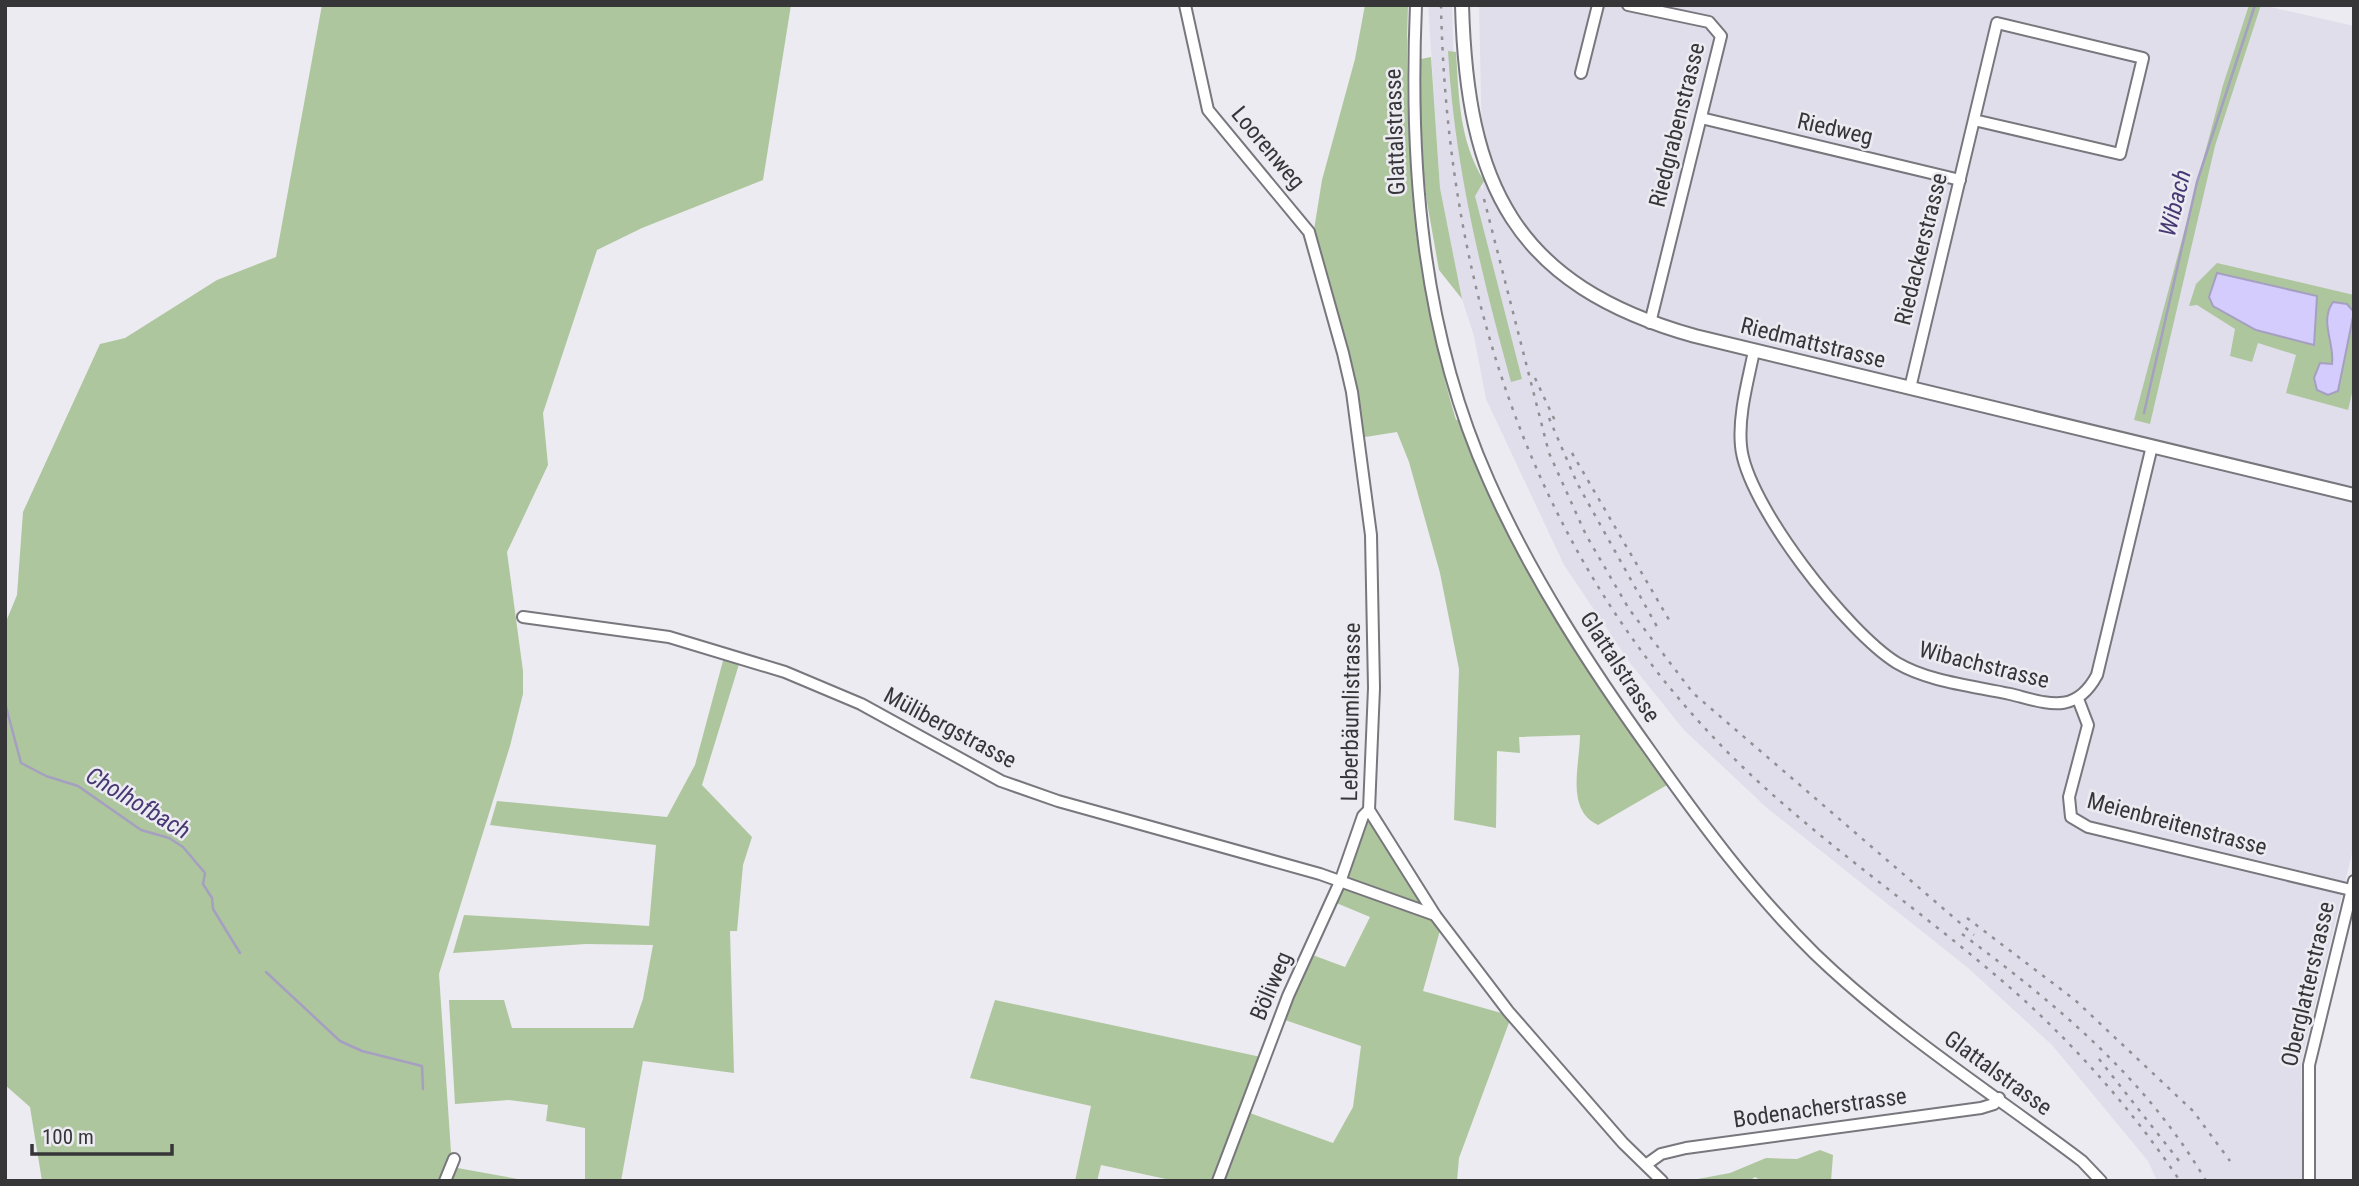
<svg xmlns="http://www.w3.org/2000/svg" width="2359" height="1186" viewBox="0 0 2359 1186" font-family="'Roboto Condensed',sans-serif">
<style>
.built{fill:#e1deec}
.green{fill:#aec69d}
.water{fill:#d4ccfc;stroke:#a59fc1;stroke-width:2}
.lines{fill:none;stroke-linecap:round;stroke-linejoin:round}
.stream{stroke:#a59fc1;stroke-width:2.5}
.minor-casing{stroke:#78777d;stroke-width:14}
.major-casing{stroke:#78777d;stroke-width:16}
.minor{stroke:#fff;stroke-width:10}
.major{stroke:#fff;stroke-width:12}
.rail{stroke:#919094;stroke-width:2.5;stroke-dasharray:3.5 7;stroke-linecap:butt}
.labels{text-anchor:middle;dominant-baseline:central;stroke-width:5;stroke-linejoin:round;paint-order:stroke}
.street-label{font-size:23px;fill:#363538;stroke:#ecebf1}
.water-label{font-size:24px;font-style:italic;fill:#473873;stroke:#ecebf1}
</style>
<rect width="100%" height="100%" fill="#ecebf1"/>
<path class="built" d="M1428 5H1452L1455 106 1464 150 1483 191 1479 5H2262L2354 26V845L2301 1063 2303 1181H2157L2148 1161 2052 1045 1968 968 1767 808 1684 730 1630 663 1564 565 1486 399 1474 336 1462 299 1440 188Z"/>
<g class="green">
<path d="M322 5H791L763 180 642 228 597 250 543 413 548 465 507 552 523 671V694L510 746 439 974 452 1167 529 1181H42L30 1107 5 1085V624L17 595 23 512 100 344 125 338 217 280 276 257Z"/>
<path d="M1365 5H1408C1403 142 1417 289 1456 420L1459 419C1511 551 1586 669 1667 785L1598 825C1565 810 1580 764 1580 735L1519 737 1520 753 1497 751 1496 828 1454 820 1459 669 1440 573 1409 462 1397 432 1359 438 1313 236 1322 180 1355 59Z"/>
<path d="M2249 5H2261L2215 146 2150 424 2134 420 2223 85Z"/>
<path d="M1448 51 1456 52C1459 98 1459 140 1484 181L1475 196 1522 379 1511 382C1481 273 1454 164 1448 51Z"/>
<path d="M1431 57 1440 188 1462 299 1439 270 1427 202 1418 127 1421 59Z"/>
<path d="M2217 263 2354 295V385L2348 410 2286 393 2296 355 2258 343 2252 362 2230 356 2235 329 2197 305 2189 306 2196 284Z"/>
<path d="M724 657 740 661 702 785 752 837 743 865 737 931H730L734 1073 643 1061 621 1181H585V1128L546 1121 548 1105 509 1100 455 1104 449 1000H504L512 1028H633L643 999 653 945 586 944 453 953 464 915 649 926 656 845 490 825 497 801 667 817 695 765Z"/>
<path d="M1369 813 1441 927 1423 991 1505 1014 1510 1020 1459 1158 1457 1181H1220L1247 1112 1333 1143 1353 1107 1361 1046 1282 1019 1310 954 1345 967 1370 917 1334 902Z"/>
<path d="M995 1000 1261 1057 1215 1181H1175L1101 1165 1097 1181H1075L1091 1106 970 1078Z"/>
<path d="M1820 1150 1833 1155 1831 1181H1762L1755 1177 1749 1181H1687L1730 1173 1766 1158 1797 1159Z"/>
</g>
<g class="water">
<path d="M2217 273 2317 296 2314 345 2256 330 2213 306 2209 297Z"/>
<path d="M2333 302 2347 304 2354 312 2338 391 2328 395 2317 390 2314 378 2320 363 2332 364C2335 343 2319 322 2333 302Z"/>
</g>
<g class="lines">
<g class="stream">
<path d="M2144 413 2197 182 2255 5"/>
<path d="M5 703 21 763 46 776 78 786 141 830 169 838 183 847 205 873 203 884 212 898 213 909 240 953"/>
<path d="M266 972 340 1041 362 1051 422 1066 423 1089"/>
</g>
<g class="minor-casing">
<g id="minor">
<path d="M1185 5 1208 110 1309 232 1343 353 1352 392 1371 535 1374 688 1369 810 1435 915 1508 1011 1623 1143 1662 1181"/>
<path d="M1416 5C1409 166 1422 332 1489 481 1531 576 1590 667 1651 752 1701 823 1753 893 1815 954 1896 1032 1992 1093 2082 1161L2101 1181"/>
<path d="M1628 5 1709 22 1721 36 1650 323"/>
<path d="M1581 73 1598 5"/>
<path d="M1701 118 1960 180"/>
<path d="M1754 351C1748 381 1738 415 1741 446 1746 504 1848 633 1897 663 1929 682 1974 686 2010 694 2047 703 2075 716 2097 675L2152 446"/>
<path d="M1910 388 1997 23 2143 58 2120 154 1974 120"/>
<path d="M523 617 669 637 785 672 861 704 1001 781 1058 801 1320 874 1435 915"/>
<path d="M2078 699 2088 725 2069 797 2071 817 2088 827 2351 890"/>
<path d="M1647 1164 1661 1154 1686 1148 1981 1108 1994 1104 1999 1098"/>
<path d="M445 1181 454 1159"/>
<path d="M1218 1181 1288 996 1340 882 1363 816 1369 810"/>
<path d="M2309 1181V1065L2354 881"/>
</g>
</g>
<g class="major-casing">
<path id="major" d="M1462 5C1467 184 1513 285 1695 336L2354 495"/>
</g>
<use href="#minor" class="minor"/>
<use href="#major" class="major"/>
<g class="rail">
<path d="M1441 5C1447 309 1546 599 1781 802 1860 871 1946 930 2024 1000 2083 1054 2135 1114 2180 1181"/>
<path d="M1484 199 1549 453 1586 535 1629 609 1693 693 1974 935"/>
<path d="M1535 378 1557 425"/>
<path d="M1549 418 1577 483 1660 632"/>
<path d="M1572 453 1672 625"/>
<path d="M1967 918 2075 1000 2193 1111 2230 1161"/>
<path d="M1962 934C2056 1004 2146 1078 2206 1181"/>
<path d="M2099 1059 2183 1166"/>
</g>
</g>
<g class="labels">
<g class="street-label">
<text transform="translate(1677 125) rotate(-76)">Riedgrabenstrasse</text>
<text transform="translate(1835 129) rotate(13)">Riedweg</text>
<text transform="translate(1395 132) rotate(-92)">Glattalstrasse</text>
<text transform="translate(1268 148) rotate(50)">Loorenweg</text>
<text transform="translate(1921 249) rotate(-76)">Riedackerstrasse</text>
<text transform="translate(1813 343) rotate(14)">Riedmattstrasse</text>
<text transform="translate(1984 665) rotate(14)">Wibachstrasse</text>
<text transform="translate(1620 667) rotate(57)">Glattalstrasse</text>
<text transform="translate(1351 712) rotate(-89)">Leberbäumlistrasse</text>
<text transform="translate(950 728) rotate(28)">Mülibergstrasse</text>
<text transform="translate(2177 824) rotate(15)">Meienbreitenstrasse</text>
<text transform="translate(2308 984) rotate(-77)">Oberglatterstrasse</text>
<text transform="translate(1271 986) rotate(-67)">Böliweg</text>
<text transform="translate(1998 1073) rotate(36)">Glattalstrasse</text>
<text transform="translate(1820 1108) rotate(-8)">Bodenacherstrasse</text>
</g>
<g class="water-label">
<text transform="translate(2175 203) rotate(-76)">Wibach</text>
<text transform="translate(138 803) rotate(31)">Cholhofbach</text>
</g>
</g>
<rect width="2359" height="1186" fill="none" stroke="#363538" stroke-width="14"/>
<path d="M32 1144v10h140v-10" fill="none" stroke="#363538" stroke-width="3.5"/>
<text x="42" y="1144" font-size="21" fill="#363538" stroke="#ecebf1" stroke-width="5" paint-order="stroke">100 m</text>
</svg>
